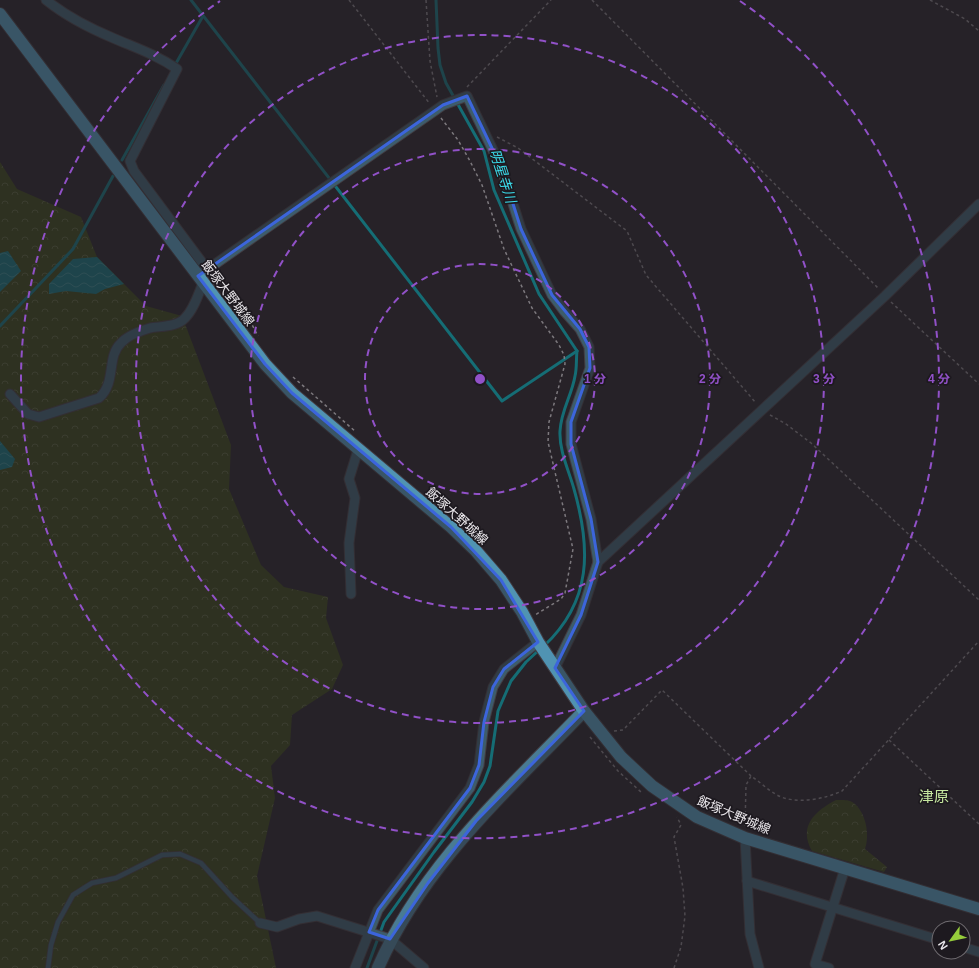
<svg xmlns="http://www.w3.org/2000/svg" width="979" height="968" viewBox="0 0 979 968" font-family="Arial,'Noto Sans JP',sans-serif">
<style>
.forest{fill:url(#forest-crowns)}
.water{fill:url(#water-waves)}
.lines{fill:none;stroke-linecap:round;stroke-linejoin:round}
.stream{stroke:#156d75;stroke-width:3}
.lane-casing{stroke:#423d43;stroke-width:6}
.street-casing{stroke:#423d43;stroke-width:11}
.secondary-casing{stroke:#423d43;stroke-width:14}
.primary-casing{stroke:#423d43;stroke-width:14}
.path{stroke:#7d797e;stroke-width:1.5;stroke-dasharray:3 3;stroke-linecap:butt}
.lane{stroke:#3d5c6b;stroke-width:4.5}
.street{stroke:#3d5c6b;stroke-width:9}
.secondary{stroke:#497b93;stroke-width:12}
.primary{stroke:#5093b2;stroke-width:12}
.marked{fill:none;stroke:#3c65db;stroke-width:3;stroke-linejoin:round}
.ring{fill:none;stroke:#9151c8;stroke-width:2;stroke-dasharray:7 5}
.labels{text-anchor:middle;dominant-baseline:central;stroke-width:3.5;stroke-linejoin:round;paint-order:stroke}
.street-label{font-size:13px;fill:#e9e6ea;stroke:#1d191f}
.water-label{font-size:14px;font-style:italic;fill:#3cdbea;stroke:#1d191f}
.quarter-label{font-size:15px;fill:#c6e7a0;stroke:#1d191f}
.centre{fill:#9151c8;stroke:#1d191f;stroke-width:2}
.ring-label{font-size:12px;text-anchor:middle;font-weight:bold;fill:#9151c8;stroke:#1d191f;stroke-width:3.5;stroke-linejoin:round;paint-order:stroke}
</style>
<defs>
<pattern id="forest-crowns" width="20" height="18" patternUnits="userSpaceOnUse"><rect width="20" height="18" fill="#384319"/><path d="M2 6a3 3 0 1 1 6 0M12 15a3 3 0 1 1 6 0" fill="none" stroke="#555e3b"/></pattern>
<pattern id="water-waves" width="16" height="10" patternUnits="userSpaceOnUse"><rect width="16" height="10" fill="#156d75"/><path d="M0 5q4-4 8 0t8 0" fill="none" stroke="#378289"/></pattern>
</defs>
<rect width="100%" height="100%" fill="#272228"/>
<g class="forest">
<path d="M0 162 17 189 81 217 97 257 146 306 182 316 231 445 229 489 261 565 284 587 328 597 326 618 343 665 332 689 292 715 290 745 271 766 275 798 257 876 276 968H0Z"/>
<path d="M836 800C843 800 850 799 855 804 866 814 870 835 865 849L887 867 884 872 812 851C798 826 815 811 836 800Z"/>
</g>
<g class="water">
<path d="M8 251 21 271 0 292V253Z"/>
<path d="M97 257 124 284 105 289 96 294 66 291 49 294V284L73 259Z"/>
<path d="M0 441 15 459 12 467 0 470Z"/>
</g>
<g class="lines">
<g class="stream">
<path d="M191 0 502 401 577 351"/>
<path d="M436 0 438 48 440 65 446 83 484 151 494 190 539 294 577 351"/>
<path d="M175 65 203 16"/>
<path d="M122 160 164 85"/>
<path d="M0 326 73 249 113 176"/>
<path d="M544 646C592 601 591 549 574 489 569 471 559 451 560 431 561 410 572 395 575 376 577 368 576 359 577 351"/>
<path d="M367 968 384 922 434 852 472 802 484 782 490 766 498 711 511 681 526 662 539 650"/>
</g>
<g class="lane-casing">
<path id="lane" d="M48 968 51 945 58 922 73 895 92 883 116 878 162 855 180 854 201 863 232 897 260 923"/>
</g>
<g class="street-casing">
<g id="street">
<path d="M46 0C66 16 89 28 113 38 136 48 157 55 177 69L130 161 134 171 207 269"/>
<path d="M198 276 443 105 467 96 502 169 521 229 552 295 564 311 580 329 589 347 590 368 571 422V444L591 519 598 562"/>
<path d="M10 394 28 414 39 417 99 398C117 382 106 357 121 343 128 335 140 331 150 328 161 326 177 327 185 318 194 309 198 295 203 283"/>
<path d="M351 594 349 543 355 498 349 479 358 450"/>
<path d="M555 668 581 615 598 562 885 296 979 204"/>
<path d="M745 838 750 934 759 968"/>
<path d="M747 881 939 940"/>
<path d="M260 923 277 927 299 919 317 916 390 939 424 968"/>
<path d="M963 947 979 952"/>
<path d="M355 968 378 910 470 788 479 765 484 722 493 687 504 669 538 642"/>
<path d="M829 968 815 964 845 868"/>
</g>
</g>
<g class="secondary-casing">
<path id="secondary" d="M378 968C422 866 508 790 584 711"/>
</g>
<g class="primary-casing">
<path id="primary" d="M0 14 265 364 292 393 451 527 476 551 501 580 522 612 538 642 584 711 621 757 652 786 697 817 745 838 979 909"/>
</g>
<g class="path">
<path d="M349 0 430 104"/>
<path d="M426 0 430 61 437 97"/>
<path d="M592 0 879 289"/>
<path d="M930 0 965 19 979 31"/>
<path d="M467 87 551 0"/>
<path d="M441 118 458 140 470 161 482 185 504 249 532 308 559 345 564 355 565 364 549 422 548 442 573 549 565 593 561 599 535 615"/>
<path d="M497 137 518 148 627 231 646 275 756 403"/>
<path d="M891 302 979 384"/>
<path d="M237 309H241L249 319 258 336"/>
<path d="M293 377 356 432"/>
<path d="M770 415 786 424 811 443 979 600"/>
<path d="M614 731 623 730 662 690 751 776"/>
<path d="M590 737 618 771 641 792"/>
<path d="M889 740 979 824"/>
<path d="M745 826 746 785 751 776C760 782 768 790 777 795 795 805 825 799 842 791L979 641"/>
<path d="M674 968 681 947 685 916 683 888 674 837 681 825 677 817"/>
</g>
<use href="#lane" class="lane"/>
<use href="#street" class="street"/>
<use href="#secondary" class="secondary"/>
<use href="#primary" class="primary"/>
</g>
<path d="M0 0H979V968H0ZM467 96 502 169 521 229 552 295 580 329 589 347 590 368 571 422V444L591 519 598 562 581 615 555 668 584 711 476 821 428 883 390 939 369 932 378 910 470 788 479 765 484 722 493 687 504 669 538 642 501 580 451 527 292 393 265 364 198 276 443 105Z" fill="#272228" fill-opacity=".55" fill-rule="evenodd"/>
<path class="marked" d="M467 96 502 169 521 229 552 295 580 329 589 347 590 368 571 422V444L591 519 598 562 581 615 555 668 584 711 476 821 428 883 390 939 369 932 378 910 470 788 479 765 484 722 493 687 504 669 538 642 501 580 451 527 292 393 265 364 198 276 443 105Z"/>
<g class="ring">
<circle cx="480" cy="379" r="115"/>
<circle cx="480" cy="379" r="230"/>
<circle cx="480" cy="379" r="344"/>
<path d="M740 1A459 459 0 1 1 220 1"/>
</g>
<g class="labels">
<g class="street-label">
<text transform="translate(228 293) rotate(53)">飯塚大野城線</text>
<text transform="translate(457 516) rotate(42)">飯塚大野城線</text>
<text transform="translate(734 815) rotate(23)">飯塚大野城線</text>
</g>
<g class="water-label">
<text transform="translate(503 176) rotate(72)">明星寺川</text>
</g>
<g class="quarter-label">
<text x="934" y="796">津原</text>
</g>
</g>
<circle cx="480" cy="379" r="6" class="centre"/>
<g class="ring-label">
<text x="595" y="383">1 分</text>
<text x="710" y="383">2 分</text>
<text x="824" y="383">3 分</text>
<text x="939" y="383">4 分</text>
</g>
<g transform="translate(951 940) rotate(237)"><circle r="19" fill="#1d191f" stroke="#6f6b70"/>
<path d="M0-3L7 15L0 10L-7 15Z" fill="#95cc3b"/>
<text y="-6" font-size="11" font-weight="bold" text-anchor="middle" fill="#e9e6ea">N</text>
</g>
</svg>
